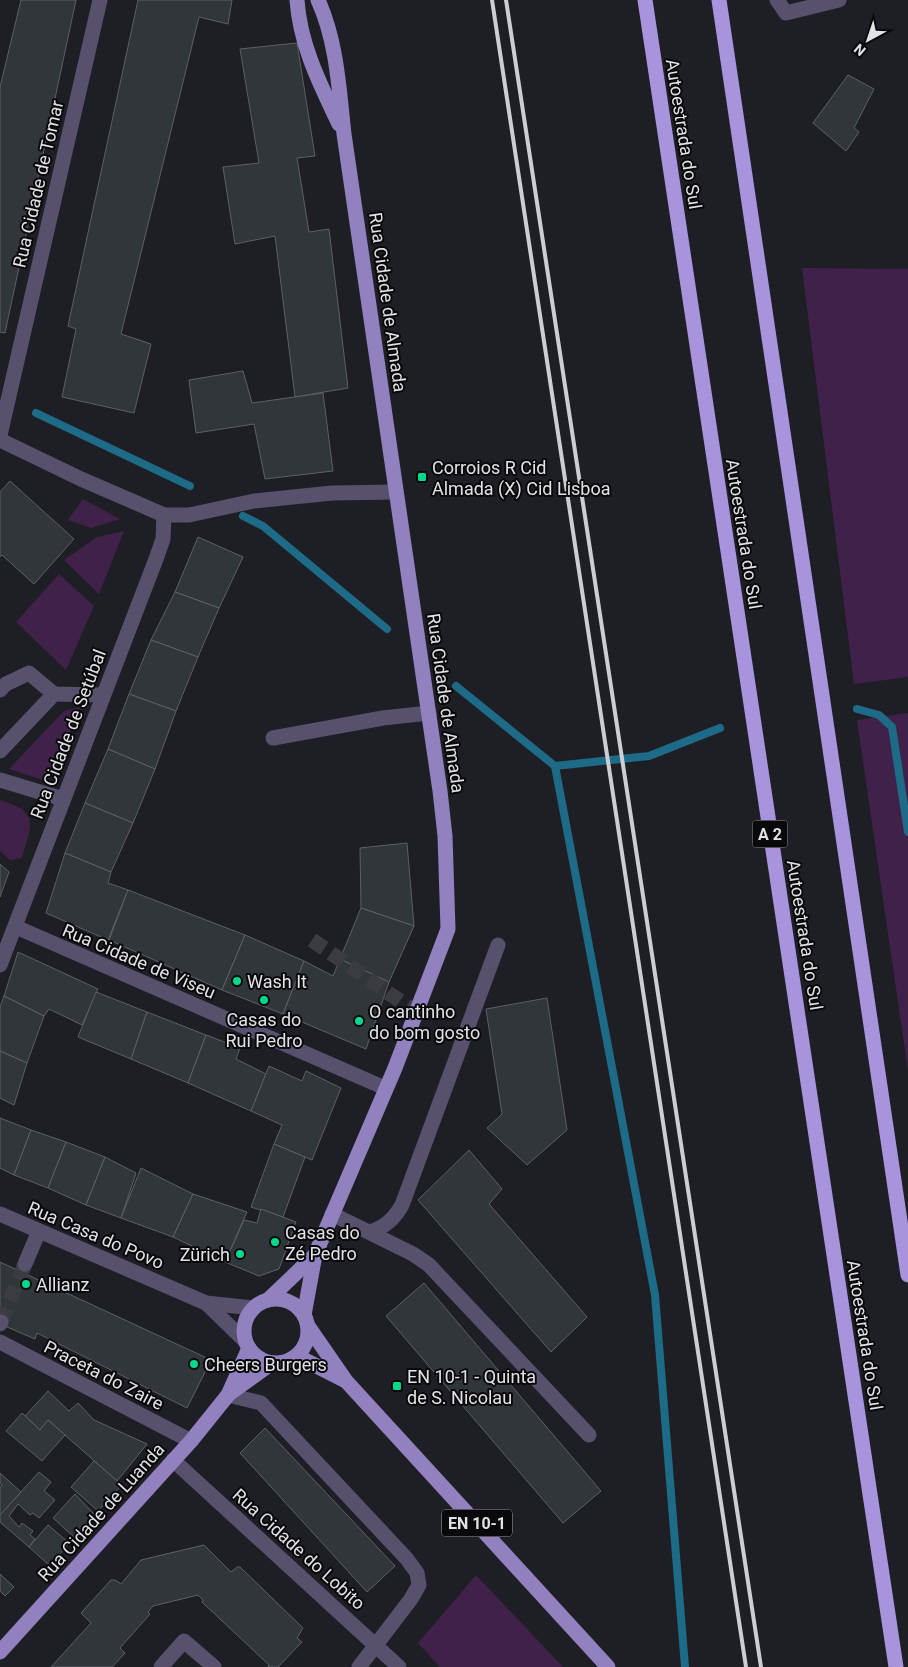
<svg xmlns="http://www.w3.org/2000/svg" width="908" height="1667" viewBox="0 0 908 1667" font-family="Roboto,sans-serif">
<style>
.green{fill:#402149}
.lines{fill:none;stroke-linecap:round;stroke-linejoin:round}
.stream{stroke:#1d6b87;stroke-width:8}
.building{fill:#31363b;stroke:#5b6167}
.minor-tunnel{stroke:#3b3c42;stroke-width:15;stroke-dasharray:15 8;stroke-linecap:butt}
.minor{stroke:#58516e;stroke-width:15}
.major{stroke:#9181be;stroke-width:15}
.highway{stroke:#a894dd;stroke-width:15}
.rail{stroke:#cdced2;stroke-width:4}
.poi-dot{fill:#00d98c;stroke:#09090c;stroke-width:2}
.labels{text-anchor:middle;dominant-baseline:central;stroke-width:4;stroke-linejoin:round;paint-order:stroke}
.shield{fill:#09090c;stroke:#a0a1a5;stroke-width:1}
.shield-label{font-size:16px;font-weight:bold;fill:#e1e2e6}
.street-label{font-size:18px;fill:#e1e2e6;stroke:#09090c}
.poi-label{font-size:18px;fill:#e1e2e6;stroke:#09090c;text-anchor:start}
</style>
<rect width="100%" height="100%" fill="#1e1f25"/>
<g class="green">
<path d="M802 268 908 269V677L854 684Z"/>
<path d="M83 499 120 519 91 528 68 520Z"/>
<path d="M124 531 99 594 64 560 97 537Z"/>
<path d="M59 574 94 606 66 670 16 622Z"/>
<path d="M80 707 55 774 46 781 9 769 64 711Z"/>
<path d="M908 713V1071L857 720Z"/>
<path d="M0 800C40 812 32 824 22 858L10 860 0 851Z"/>
<path d="M476 1575 563 1667H440L418 1643Z"/>
</g>
<g class="lines">
<g class="stream">
<path d="M36 413 190 486"/>
<path d="M243 516 263 526 387 629"/>
<path d="M456 686 555 766 655 1295 685 1667"/>
<path d="M857 709 879 715 892 727 908 832"/>
<path d="M555 766 649 756 720 728"/>
</g>
</g>
<g class="building">
<path d="M21 0H76L5 333 0 332V87Z"/>
<path d="M138 0H232L228 24 199 17 121 334 151 344 134 413 62 397 76 329 68 326Z"/>
<path d="M297 43 315 156 297 158 309 232 329 229 348 388 295 397 275 236 235 244 223 167 259 163 240 49Z"/>
<path d="M848 75 874 89 854 128 859 132 846 151 813 123Z"/>
<path d="M243 371 252 403 323 393 333 471 265 479 254 424 196 433 189 380Z"/>
<path d="M10 481 74 539 34 584 2 555 0 557V492Z"/>
<path d="M198 537 243 557 219 608 175 592Z"/>
<path d="M175 592 219 608 198 657 151 640Z"/>
<path d="M151 640 198 657 176 711 129 694Z"/>
<path d="M129 694 176 711 155 769 108 749Z"/>
<path d="M108 749 155 769 133 823 85 803Z"/>
<path d="M85 803 133 823 111 872 65 853Z"/>
<path d="M407 843 414 926 361 908 360 848Z"/>
<path d="M65 853 111 872 108 883 128 890 108 940 46 913Z"/>
<path d="M0 864 9 872 0 897Z"/>
<path d="M128 890 245 935 222 990 109 940Z"/>
<path d="M361 908 414 926 389 982 340 959Z"/>
<path d="M245 935 304 961 283 1014 222 990Z"/>
<path d="M18 952 98 989 82 1025 49 1009 44 1016 4 996Z"/>
<path d="M340 959 389 982 366 1049 283 1014 304 961 333 976Z"/>
<path d="M96 992 147 1012 131 1059 78 1037Z"/>
<path d="M4 996 44 1016 27 1063 0 1051V1007Z"/>
<path d="M547 998 567 1130 527 1165 487 1128 502 1114 486 1009Z"/>
<path d="M147 1012 206 1035 188 1083 131 1059Z"/>
<path d="M206 1035 240 1048 236 1059 266 1074 251 1111 188 1083Z"/>
<path d="M0 1051 27 1063 14 1105 0 1098Z"/>
<path d="M269 1066 302 1081 306 1071 341 1088 312 1160 274 1144 282 1125 251 1111Z"/>
<path d="M0 1118 31 1130 14 1175 0 1168Z"/>
<path d="M31 1130 66 1142 48 1188 14 1175Z"/>
<path d="M66 1142 105 1157 86 1205 48 1188Z"/>
<path d="M274 1144 305 1157 283 1217 251 1207Z"/>
<path d="M469 1150 502 1189 489 1204 587 1317 551 1352 418 1200Z"/>
<path d="M105 1157 136 1173 121 1218 86 1205Z"/>
<path d="M141 1168 193 1194 173 1237 121 1218Z"/>
<path d="M193 1194 247 1212 225 1262 173 1237Z"/>
<path d="M261 1209 296 1222 279 1269 259 1276 225 1262 244 1220 257 1223Z"/>
<path d="M0 1262 211 1360 187 1408 37 1333 35 1339 0 1324Z"/>
<path d="M424 1283 601 1491 563 1523 386 1316Z"/>
<path d="M48 1391 69 1411 78 1403 94 1420 147 1444 117 1481 48 1420 40 1430 25 1416Z"/>
<path d="M22 1413 40 1430 48 1420 65 1435 42 1461 6 1431Z"/>
<path d="M265 1428 395 1566 367 1592 240 1453Z"/>
<path d="M94 1461 122 1485 98 1511 71 1487Z"/>
<path d="M39 1472 51 1482 44 1491 55 1500 39 1518 33 1513 30 1515 18 1504 9 1516 19 1527 22 1523 33 1531 30 1535 35 1539 29 1547 0 1522V1515Z"/>
<path d="M0 1473 21 1492 0 1515V1488L2 1485 0 1483Z"/>
<path d="M75 1494 95 1515 74 1537 53 1518Z"/>
<path d="M48 1525 69 1543 50 1566 29 1547Z"/>
<path d="M204 1545 231 1572 237 1567H240L303 1628 297 1638 302 1642 278 1667H268L269 1665 202 1602 203 1600 198 1595 153 1606 148 1612 150 1614 120 1648 125 1653 112 1667H51L91 1623 81 1613 111 1580H115L121 1584 141 1560Z"/>
<path d="M0 1574 14 1587 5 1596 0 1591Z"/>
</g>
<g class="lines">
<g class="minor-tunnel">
<path d="M312 940 416 1012"/>
<path d="M1 1322 25 1264"/>
</g>
<g class="minor">
<path d="M777 0 786 13 839 0"/>
<path d="M0 435 100 0"/>
<path d="M0 440 81 479 164 515H189L254 501 332 493 396 492"/>
<path d="M0 690 6 684 29 673 54 694 103 695"/>
<path d="M273 738 383 718 429 713"/>
<path d="M0 751 54 694"/>
<path d="M0 780 63 799"/>
<path d="M16 927 385 1088"/>
<path d="M0 965 156 559 163 539 164 515"/>
<path d="M0 1214 206 1303 253 1308"/>
<path d="M332 1214 413 1254 429 1265 589 1435"/>
<path d="M370 1232C385 1227 394 1219 402 1205L498 945"/>
<path d="M25 1264 39 1231"/>
<path d="M206 1303 246 1342"/>
<path d="M0 1324 1 1322"/>
<path d="M0 1342 191 1441"/>
<path d="M228 1395 261 1403 407 1559 417 1573 419 1585 411 1599 359 1667"/>
<path d="M173 1460 399 1667"/>
<path d="M161 1667 184 1641 214 1667"/>
</g>
<g class="major">
<path d="M297 0C300 45 320 84 339 124"/>
<circle cx="276" cy="1331" r="32"/>
<path d="M268 1300 315 1255"/>
<path d="M304 1315 315 1255 395 1068 448 929 445 836 440 791 344 134C339 89 337 42 318 0"/>
<path d="M308 1326 346 1381 608 1667"/>
<path d="M297 1356 344 1380"/>
<path d="M229 1394 272 1363"/>
<path d="M0 1652 191 1441 228 1395 249 1348"/>
</g>
<g class="highway">
<path d="M645 0 896 1667"/>
<path d="M719 0 908 1275"/>
</g>
<g class="rail">
<path d="M492 0 746 1667"/>
<path d="M506 0 761 1667"/>
</g>
</g>
<g class="poi-dot">
<rect x="417" y="472" width="10" height="10" rx="2.5"/>
<circle cx="237" cy="981" r="5"/>
<circle cx="264" cy="1000" r="5"/>
<circle cx="359" cy="1021" r="5"/>
<circle cx="275" cy="1242" r="5"/>
<circle cx="240" cy="1254" r="5"/>
<circle cx="26" cy="1284" r="5"/>
<circle cx="194" cy="1364" r="5"/>
<rect x="392" y="1381" width="10" height="10" rx="2.5"/>
</g>
<g class="labels">
<g class="shield">
<rect x="752.5" y="820.5" width="35" height="27" rx="4"/>
<rect x="442" y="1509.5" width="70" height="27" rx="4"/>
</g>
<g class="shield-label">
<text x="770" y="834">A 2</text>
<text x="477" y="1523">EN 10-1</text>
</g>
<g class="street-label">
<text transform="translate(684 134) rotate(81)">Autoestrada do Sul</text>
<text transform="translate(38 184) rotate(-77)">Rua Cidade de Tomar</text>
<text transform="translate(388 302) rotate(82)">Rua Cidade de Almada</text>
<text transform="translate(744 534) rotate(81)">Autoestrada do Sul</text>
<text transform="translate(446 703) rotate(82)">Rua Cidade de Almada</text>
<text transform="translate(68 734) rotate(-69)">Rua Cidade de Setúbal</text>
<text transform="translate(805 935) rotate(81)">Autoestrada do Sul</text>
<text transform="translate(139 961) rotate(23)">Rua Cidade de Viseu</text>
<text transform="translate(96 1235) rotate(23)">Rua Casa do Povo</text>
<text transform="translate(865 1335) rotate(81)">Autoestrada do Sul</text>
<text transform="translate(104 1375) rotate(27)">Praceta do Zaire</text>
<text transform="translate(101 1512) rotate(-48)">Rua Cidade de Luanda</text>
<text transform="translate(299 1549) rotate(42)">Rua Cidade do Lobito</text>
</g>
<g class="poi-label">
<text x="432" y="467">Corroios R Cid<tspan x="432" dy="21">Almada (X) Cid Lisboa</tspan></text>
<text x="247" y="981">Wash It</text>
<text x="369" y="1011">O cantinho<tspan x="369" dy="21">do bom gosto</tspan></text>
<text x="264" y="1019" text-anchor="middle">Casas do<tspan x="264" dy="21">Rui Pedro</tspan></text>
<text x="285" y="1232">Casas do<tspan x="285" dy="21">Zé Pedro</tspan></text>
<text x="230" y="1254" text-anchor="end">Zürich</text>
<text x="36" y="1284">Allianz</text>
<text x="204" y="1364">Cheers Burgers</text>
<text x="407" y="1376">EN 10-1 - Quinta<tspan x="407" dy="21">de S. Nicolau</tspan></text>
</g>
</g>
<g transform="translate(868 40) rotate(220)" stroke="#09090c" stroke-width="4" paint-order="stroke">
<path d="M0-4L9 19L0 12L-9 19Z" fill="#e1e2e6"/>
<text y="-8" font-size="14" font-weight="bold" text-anchor="middle" fill="#e1e2e6">N</text>
</g>
</svg>
